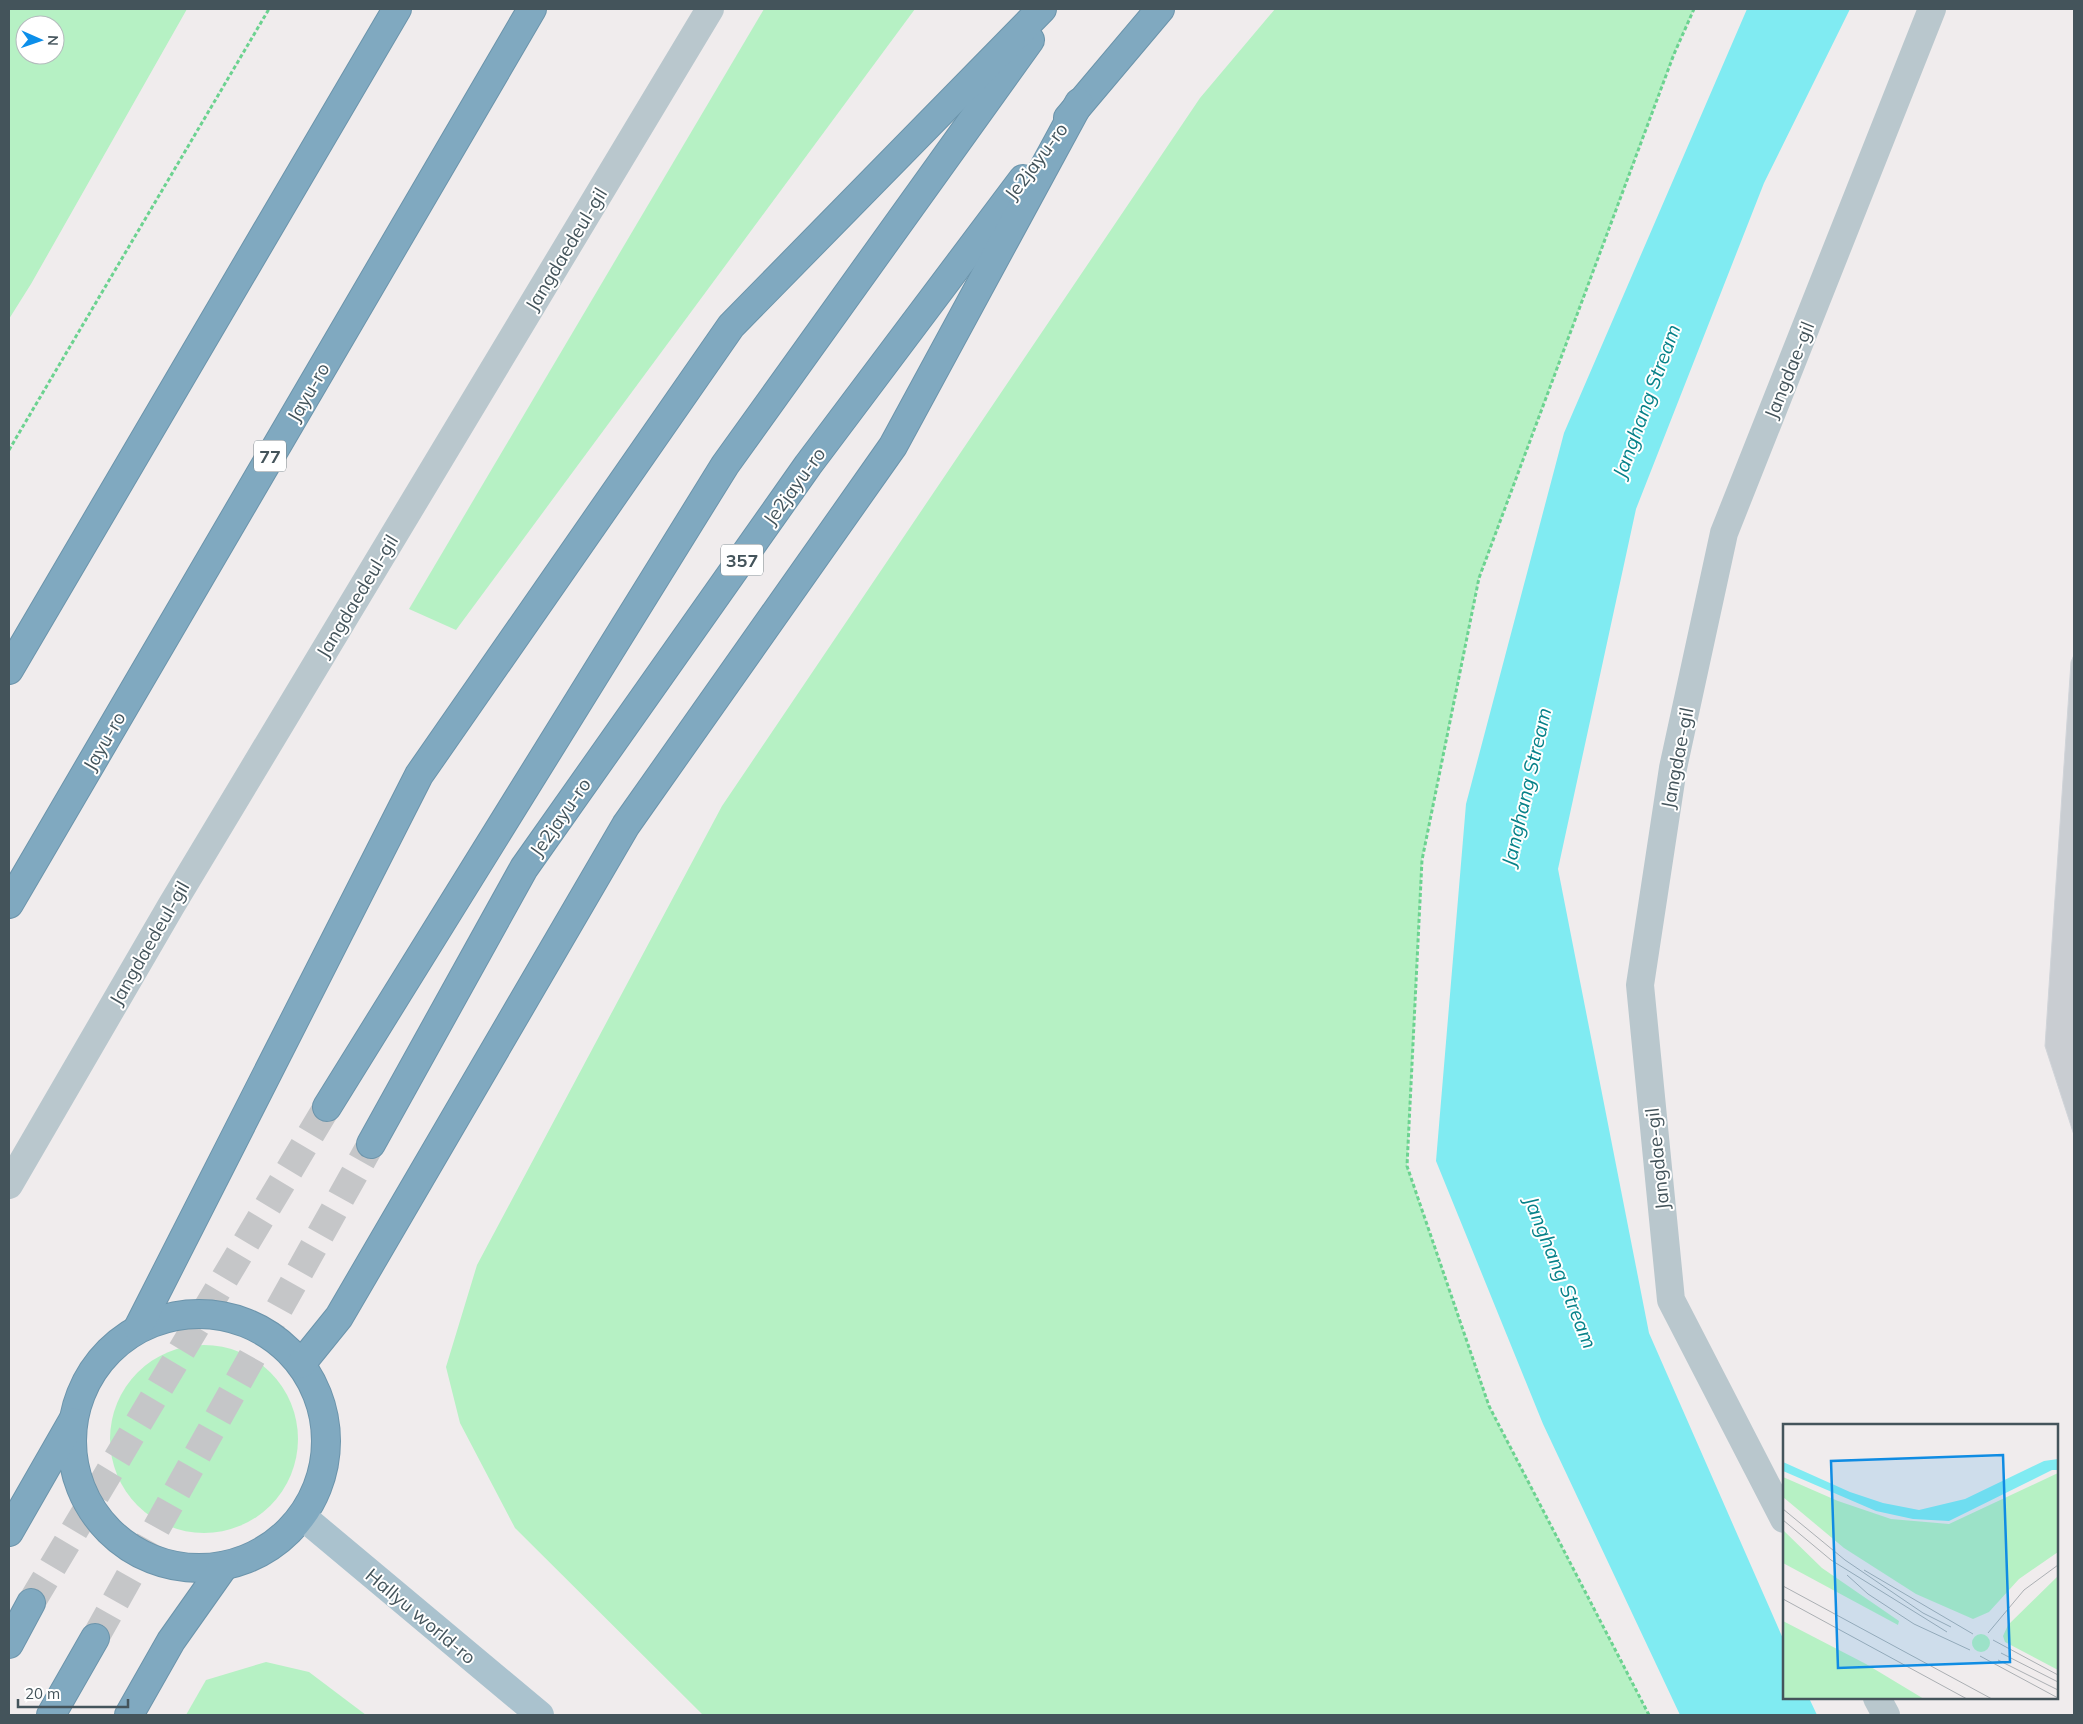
<svg xmlns="http://www.w3.org/2000/svg" width="2083" height="1724" viewBox="0 0 2083 1724" font-family="Mulish,sans-serif">
<style>
.green{fill:#b6f1c4;fill-rule:evenodd}
.water{fill:#80ebf2}
.building{fill:#c9cdd2;stroke:#d0d4d9}
.lines{fill:none;stroke-linecap:round;stroke-linejoin:round}
.highway-tunnel{stroke:#c5c6c8;stroke-width:28;stroke-dasharray:28 14;stroke-linecap:butt}
.highway-casing{stroke:#6b94ab;stroke-width:30}
.path{stroke:#6cd290;stroke-width:3;stroke-dasharray:4 2.5;stroke-linecap:butt}
.minor{stroke:#b9c7cd;stroke-width:28}
.major{stroke:#aac2ce;stroke-width:28}
.highway{stroke:#80a9c0;stroke-width:28}
.labels{text-anchor:middle;dominant-baseline:central;stroke-width:4;stroke-linejoin:round;paint-order:stroke}
.shield{fill:#fff;stroke:#7c878c;stroke-width:1}
.shield-label{font-size:18px;font-weight:bold;fill:#44545b}
.street-label{font-size:19px;fill:#44545b;stroke:#fff}
.water-label{font-size:20px;font-style:italic;fill:#068188;stroke:#fff}
.inset-road{fill:none;stroke:#abafb3;stroke-width:1}
.view{fill:#0f8ce3;fill-opacity:0.15;stroke:#0f8ce3;stroke-width:2.5}
.inset-edge{fill:none;stroke:#44545b;stroke-width:2.5}
</style>
<rect width="100%" height="100%" fill="#f0eced"/>
<g class="green">
<path d="M9 9H187L31 284 9 319ZM25 25H55V55H25Z"/>
<path d="M764 9H915L456 630 409 609Z"/>
<path d="M1275 9H1694L1674 54 1479 578 1422 860 1407 1166 1489 1406 1649 1715H703L515 1528 460 1423 446 1367 477 1265 722 806 1200 98Z"/>
<circle cx="204" cy="1439" r="94"/>
<path d="M266 1662 309 1672 366 1715H186L206 1680Z"/>
</g>
<path class="water" d="M1747 9H1850L1764 183 1636 509 1558 869 1649 1333 1784 1641V1698H1809L1817 1715H1680L1543 1424 1436 1161 1466 804 1564 433Z"/>
<path class="building" d="M2074 655V1135L2045 1046 2071 662Z"/>
<g class="lines">
<g class="highway-tunnel">
<path d="M31 1603 327 1107"/>
<path d="M95 1638 371 1144"/>
</g>
<g class="highway-casing">
<g id="highway">
<path d="M1068 118 1160 9"/>
<path d="M9 670 397 9"/>
<path d="M9 904 532 9"/>
<path d="M327 1107 725 465 1030 40"/>
<path d="M371 1144 524 868 808 465 1023 179"/>
<circle cx="199" cy="1441" r="127"/>
<path d="M138 1328 419 775 731 326 1042 9"/>
<path d="M301 1364 339 1317 626 825 893 446 1079 103"/>
<path d="M9 1532 72 1422"/>
<path d="M9 1644 31 1603"/>
<path d="M51 1715 95 1638"/>
<path d="M129 1715 171 1641 224 1566"/>
</g>
</g>
<g class="path">
<path d="M9 450 269 9"/>
<path d="M1649 1715 1489 1406 1407 1166 1422 860 1479 578 1674 54 1694 9"/>
</g>
<g class="minor">
<path d="M9 1185 171 906 710 9"/>
<path d="M1784 1519 1671 1300 1640 985 1673 768 1724 533 1932 9"/>
<path d="M1877 1698 1886 1715"/>
</g>
<path class="major" d="M302 1516 540 1715"/>
<use href="#highway" class="highway"/>
</g>
<g class="labels">
<g class="shield">
<rect x="254" y="440.5" width="32" height="31" rx="4"/>
<rect x="721" y="544.5" width="42" height="31" rx="4"/>
</g>
<g class="shield-label">
<text x="270" y="456">77</text>
<text x="742" y="560">357</text>
</g>
<g class="street-label">
<text transform="translate(1036 161) rotate(-53)">Je2jayu-ro</text>
<text transform="translate(566 249) rotate(-59)">Jangdaedeul-gil</text>
<text transform="translate(1789 370) rotate(-68)">Jangdae-gil</text>
<text transform="translate(308 392) rotate(-60)">Jayu-ro</text>
<text transform="translate(794 486) rotate(-54)">Je2jayu-ro</text>
<text transform="translate(357 596) rotate(-59)">Jangdaedeul-gil</text>
<text transform="translate(104 741) rotate(-60)">Jayu-ro</text>
<text transform="translate(1677 758) rotate(-79)">Jangdae-gil</text>
<text transform="translate(560 817) rotate(-55)">Je2jayu-ro</text>
<text transform="translate(149 943) rotate(-60)">Jangdaedeul-gil</text>
<text transform="translate(1657 1159) rotate(-96)">Jangdae-gil</text>
<text transform="translate(421 1616) rotate(40)">Hallyu world-ro</text>
</g>
<g class="water-label">
<text transform="translate(1646 401) rotate(-70)">Janghang Stream</text>
<text transform="translate(1526 787) rotate(-77)">Janghang Stream</text>
<text transform="translate(1561 1272) rotate(68)">Janghang Stream</text>
</g>
</g>
<g transform="translate(1783 1424)">
<rect width="275" height="275" fill="#f0eced"/>
<path d="M275 49V128L236 155 206 188 190 195 133 170 61 124 0 73V53L55 77 108 95 166 100ZM0 106 39 144 116 197 115 201 0 139ZM275 152V246L222 218 220 212 225 201ZM0 197 83 240 141 275H0ZM189 219a9 9 0 1 1 18 0a9 9 0 1 1-18 0Z" fill="#b6f1c4"/>
<path d="M275 35V46H269L166 97 130 95 93 87 0 47V38L67 68 100 79 136 86 182 75 261 37Z" fill="#80ebf2"/>
<path class="inset-road" d="M0 85 62 136 140 189 168 203M0 96 48 136 164 208M81 146 190 210M64 151 85 170 131 200 187 226M0 162 209 275M0 175 184 275M205 209 241 166 275 141M210 216 275 251M218 229 275 258M197 232 275 274M215 236 275 266"/>
<path class="view" d="M220 31 227 238 55 244 48 37Z"/>
<rect width="275" height="275" class="inset-edge"/>
</g>
<rect width="2083" height="1724" fill="none" stroke="#44545b" stroke-width="20"/>
<g transform="translate(40 40) rotate(92)"><circle r="24" fill="#ffffff" stroke="#b4bbbd"/>
<path d="M0-4L9 19L0 12L-9 19Z" fill="#0c8fea"/>
<text y="-8" font-size="14" font-weight="bold" text-anchor="middle" fill="#44545b">N</text>
</g>
<path d="M18 1699v8h110v-8" fill="none" stroke="#44545b" stroke-width="2.5"/>
<text x="25" y="1699" font-size="15" fill="#44545b" stroke="#ffffff" stroke-width="4" paint-order="stroke">20 m</text>
</svg>
